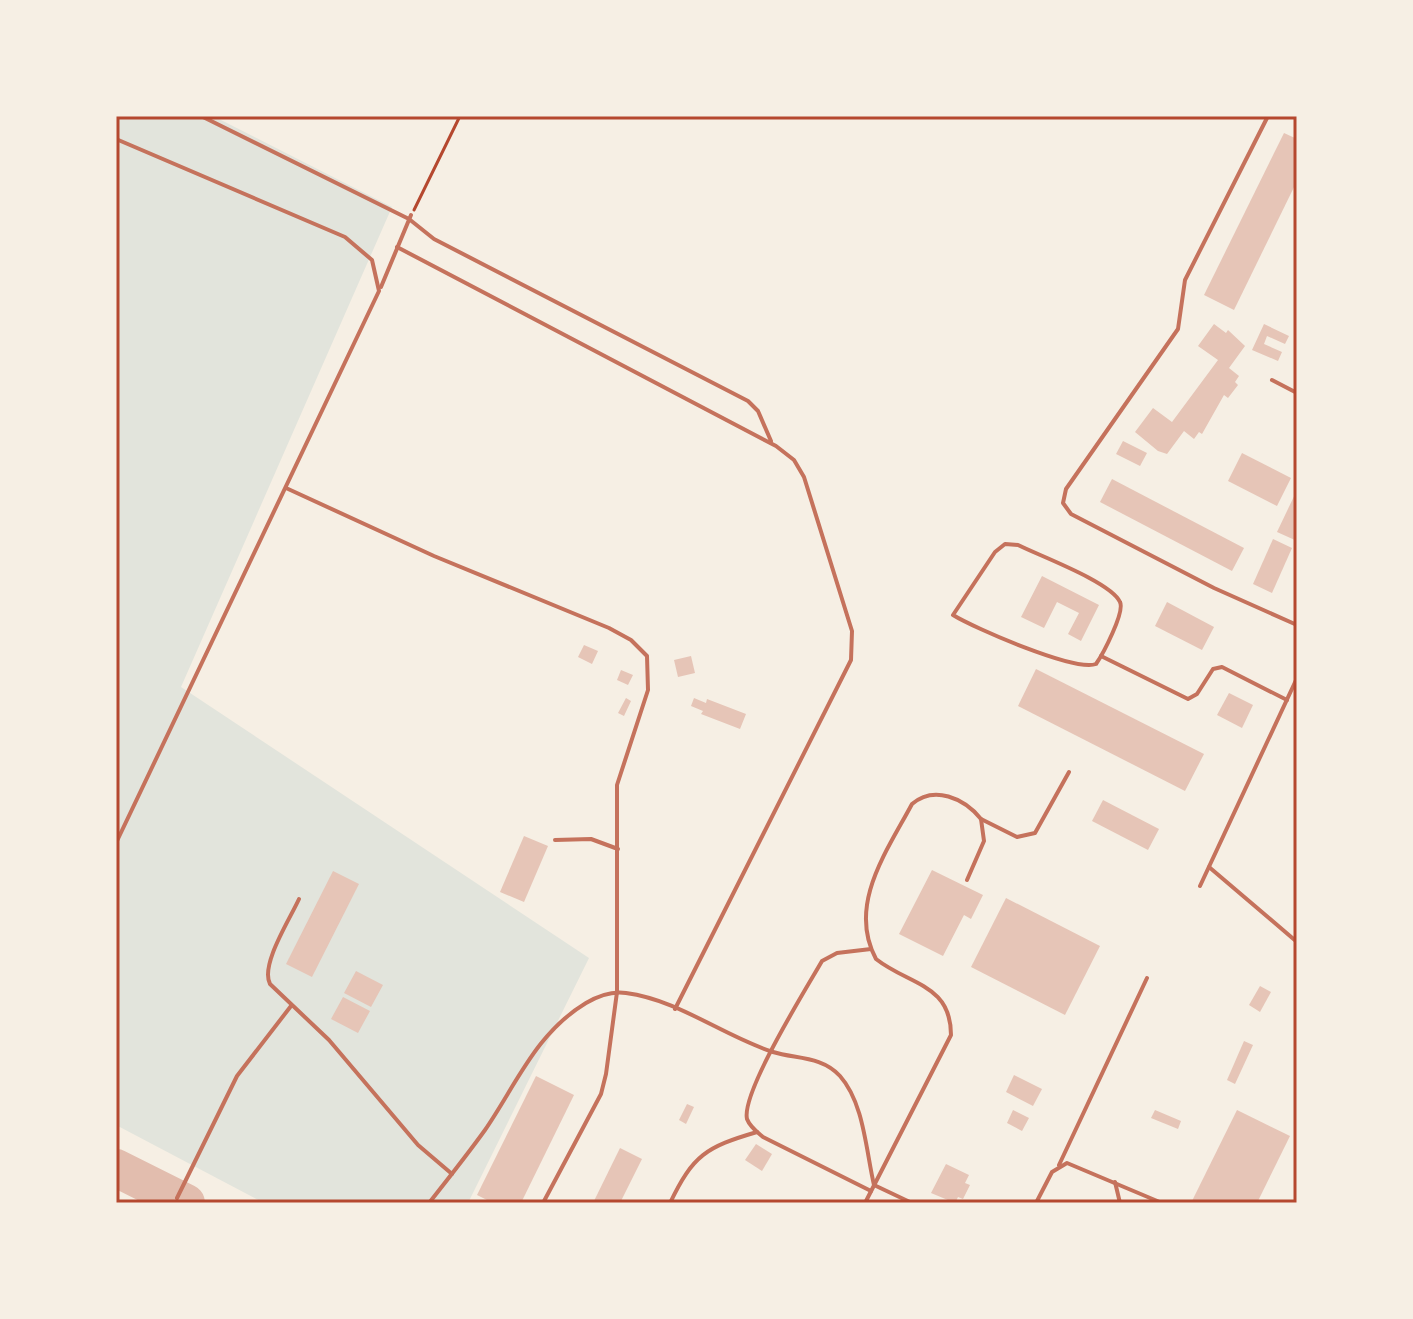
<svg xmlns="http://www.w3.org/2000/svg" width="1413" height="1319" viewBox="0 0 1413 1319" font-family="Montserrat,sans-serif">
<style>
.green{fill:#e2e4dc}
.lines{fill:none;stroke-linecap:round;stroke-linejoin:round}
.taxiway{stroke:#e2bdae;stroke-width:38}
.building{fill:#e6c5b7}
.path{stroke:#b5482f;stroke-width:3}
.service{stroke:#c5725c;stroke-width:4}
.neatline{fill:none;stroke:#b5482f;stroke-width:3}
</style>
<rect width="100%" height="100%" fill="#f6efe4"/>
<path class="green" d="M116 116H213L392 207 181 687 589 958 468 1203H264L116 1125Z"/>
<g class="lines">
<path class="taxiway" d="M116 1168 186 1203"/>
</g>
<g class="building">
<path d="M1284 133 1297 139V181L1234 310 1204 295Z"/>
<path d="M1214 324 1226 333 1228 330 1245 346 1229 368 1239 376 1235 382 1238 385 1228 398 1224 395 1202 434 1199 432 1194 439 1184 431 1167 454 1158 451 1135 432 1153 408 1172 422 1218 360 1198 346Z"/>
<path d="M1264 324 1289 336 1285 344 1267 336 1264 344 1282 352 1278 361 1252 350Z"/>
<path d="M1123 441 1147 453 1140 466 1116 454Z"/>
<path d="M1242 453 1291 478 1277 506 1228 481Z"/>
<path d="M1112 479 1244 548 1232 571 1100 502Z"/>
<path d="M1297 490V541L1277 532Z"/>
<path d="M1273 539 1292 548 1272 593 1253 584Z"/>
<path d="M1042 576 1099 605 1081 641 1068 634 1079 613 1057 602 1044 628 1021 617Z"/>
<path d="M1167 602 1214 627 1202 650 1155 626Z"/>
<path d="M584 645 598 651 592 664 578 657Z"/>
<path d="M691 656 695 673 678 677 674 660Z"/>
<path d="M1036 669 1204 754 1185 791 1018 706Z"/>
<path d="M621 670 633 675 628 685 617 680Z"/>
<path d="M1229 693 1253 705 1242 728 1217 715Z"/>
<path d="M626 698 631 701 624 716 618 713Z"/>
<path d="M694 698 706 703 707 699 746 714 740 729 701 714 703 711 691 706Z"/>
<path d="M1103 800 1159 829 1148 850 1092 821Z"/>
<path d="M524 836 548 846 524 902 500 892Z"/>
<path d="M932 870 983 895 971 919 964 915 943 956 899 934Z"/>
<path d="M333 871 359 884 312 977 286 964Z"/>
<path d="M1006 898 1100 946 1065 1015 971 967Z"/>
<path d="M356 971 383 985 371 1007 344 993Z"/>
<path d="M1260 986 1271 992 1260 1012 1249 1005Z"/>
<path d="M343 997 370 1011 358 1033 331 1019Z"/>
<path d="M1244 1041 1253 1045 1235 1084 1227 1080Z"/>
<path d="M1014 1075 1042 1089 1033 1106 1006 1092Z"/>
<path d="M536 1076 574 1095 521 1203H493L477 1195Z"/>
<path d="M687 1104 694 1107 686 1124 679 1120Z"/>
<path d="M1013 1110 1029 1118 1022 1131 1007 1123Z"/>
<path d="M1155 1110 1181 1121 1178 1129 1151 1118Z"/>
<path d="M1237 1110 1290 1136 1257 1203H1191Z"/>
<path d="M756 1144 772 1154 762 1171 745 1160Z"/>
<path d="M620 1148 642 1159 620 1203H593Z"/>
<path d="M946 1164 969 1175 965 1183 970 1185 963 1199 958 1197 955 1203 931 1193Z"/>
</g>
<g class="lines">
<path class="path" d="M414 210 460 116"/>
<g class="service">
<path d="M201 116 409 219 434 239 748 401 758 411 771 441"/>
<path d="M1268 116 1185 280 1178 329 1066 489 1063 503 1071 514 1214 588 1297 625"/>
<path d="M116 139 345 237 372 260 379 291 116 843"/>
<path d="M397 247 776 446 794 460 804 477 852 631 851 660 675 1009"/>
<path d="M381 287 411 215"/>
<path d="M1272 380 1297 393"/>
<path d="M286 488 434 556 609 628 631 640 647 656 648 690 617 785V992L606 1074 601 1094 543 1203"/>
<path d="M1005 544 1018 545C1040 556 1111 582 1120 602 1125 612 1103 654 1096 664 1075 672 974 628 953 615L995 552Z"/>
<path d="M1101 656 1188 699 1197 694 1213 669 1222 667 1287 700"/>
<path d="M981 819 1017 837 1035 833 1069 772"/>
<path d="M555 840 591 839 618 849"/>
<path d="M1209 867 1297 942"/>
<path d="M1200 886 1297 678"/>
<path d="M299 899C290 919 260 965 270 984L329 1040 418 1145 452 1174"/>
<path d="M871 949 837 953 822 961C806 989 741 1093 747 1119 750 1127 757 1132 763 1137L871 1191"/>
<path d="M1059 1165 1147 978"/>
<path d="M1115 1182 1120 1203"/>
<path d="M177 1198 237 1076 291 1006"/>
<path d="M429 1203C448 1179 467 1155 485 1130 516 1085 536 1033 586 1003 598 996 613 991 626 993 679 1000 723 1036 773 1052 796 1059 822 1056 840 1076 864 1103 866 1151 874 1185L912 1203"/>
<path d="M670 1203C693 1155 706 1147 757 1132"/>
<path d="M865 1203 951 1035C951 984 909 985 876 959 847 905 887 851 912 804 934 785 964 798 981 819L984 841 967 880"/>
<path d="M1036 1203 1052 1172 1067 1163 1162 1203"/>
</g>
</g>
<rect width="1413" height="1319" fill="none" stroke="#f6efe4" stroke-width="236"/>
<rect x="118" y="118" width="1177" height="1083" class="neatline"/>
</svg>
